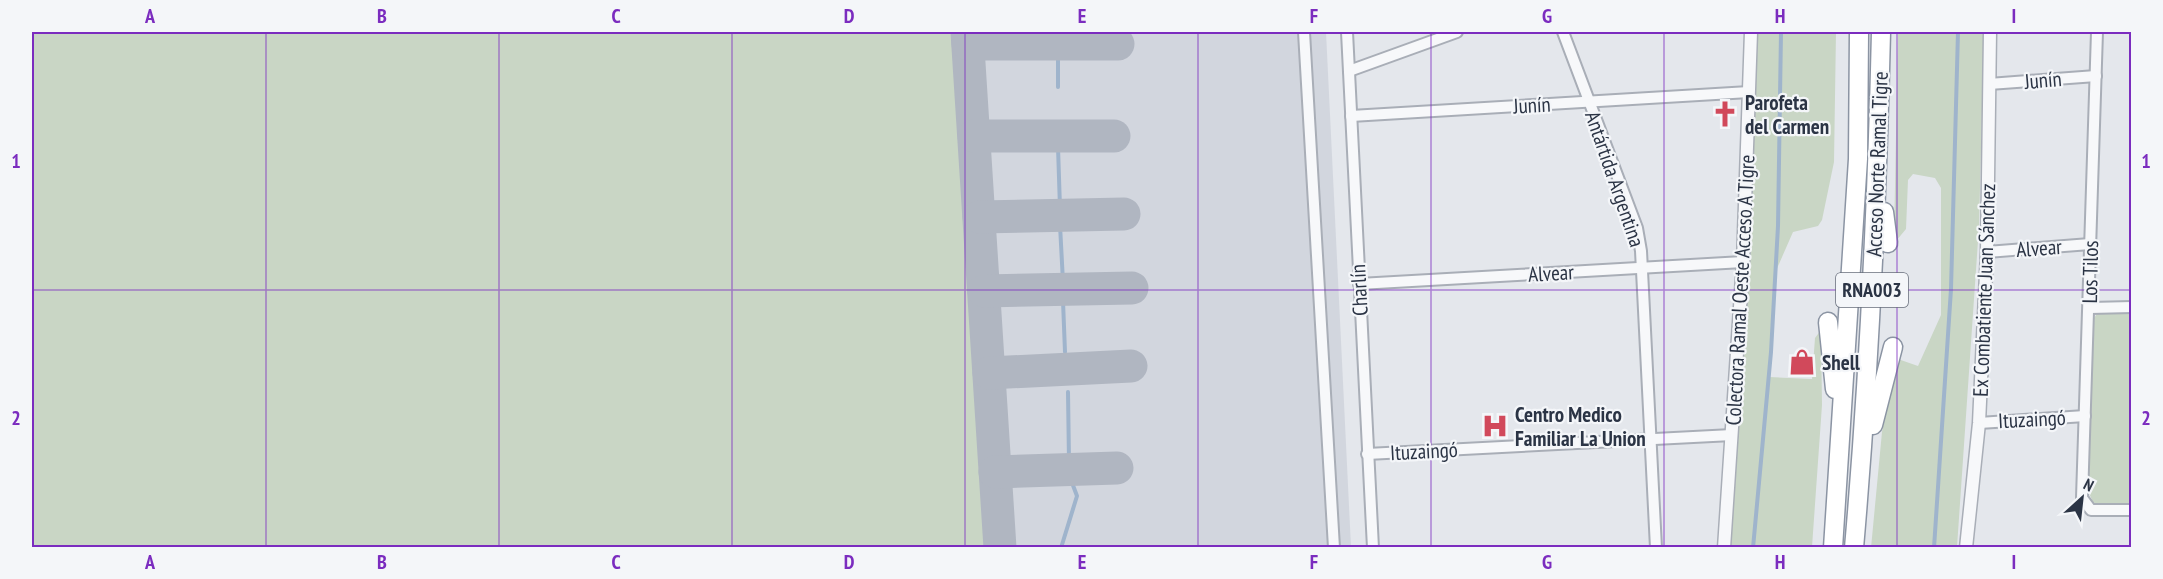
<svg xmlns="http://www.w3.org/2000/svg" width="2163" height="579" viewBox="0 0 2163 579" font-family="'PT Sans Narrow',sans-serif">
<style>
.built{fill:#d2d6de}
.green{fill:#c9d6c5}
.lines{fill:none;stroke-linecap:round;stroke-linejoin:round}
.stream{stroke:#9fb4cc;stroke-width:4}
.taxiway{stroke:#b0b6c1;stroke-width:33}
.minor-casing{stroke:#a9aeb7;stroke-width:14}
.tertiary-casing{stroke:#a9aeb7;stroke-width:15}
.motorway-casing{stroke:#8b94a3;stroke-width:21}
.minor{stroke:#f7f8fa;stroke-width:10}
.tertiary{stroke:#f7f8fa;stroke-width:12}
.motorway{stroke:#fff;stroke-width:18}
.grid{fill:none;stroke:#7b2cbf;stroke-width:1.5;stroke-opacity:0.55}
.labels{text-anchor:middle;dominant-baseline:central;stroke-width:4.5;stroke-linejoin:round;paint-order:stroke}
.shield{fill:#f4f6f9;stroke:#676e7b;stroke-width:1.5}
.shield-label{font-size:20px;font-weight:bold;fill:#2b3445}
.street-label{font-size:21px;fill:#2b3445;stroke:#f4f6f9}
.poi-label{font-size:21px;font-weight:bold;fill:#2b3445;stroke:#f4f6f9;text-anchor:start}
.neatline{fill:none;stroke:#7b2cbf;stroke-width:2}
.grid-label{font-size:20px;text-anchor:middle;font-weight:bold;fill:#7b2cbf}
</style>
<rect width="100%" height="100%" fill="#e4e7ec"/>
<path class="built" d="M32 32H1326L1351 547H32Z"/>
<g class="green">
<path d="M32 32H955L987 547H32Z"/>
<path d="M1756 32H1836L1834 162 1822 220 1818 226 1793 232 1775 273 1769 377 1812 379 1815 338 1821 330 1822 405 1812 547 1728 548 1750 261Z"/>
<path d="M1898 32H1984L1979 226 1957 547 1871 548 1882 432 1895 358 1918 366 1941 315V188L1935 178 1913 174 1908 180 1906 229 1896 241 1894 238Z"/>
<path d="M2131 310V503L2101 506 2093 502 2088 491 2094 318 2099 311Z"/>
</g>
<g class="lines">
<g class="stream">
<path d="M1058 54V87"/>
<path d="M1058 147 1060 208"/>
<path d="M1060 225 1063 282"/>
<path d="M1063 301 1065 352"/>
<path d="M1068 392 1069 462"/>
<path d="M1061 548 1077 496 1071 480"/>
<path d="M1753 548 1771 352 1778 226 1781 32"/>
<path d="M1934 548 1951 289 1958 32"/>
</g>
<g class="taxiway">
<path d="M967 32 1000 548"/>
<path d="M968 44H1118"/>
<path d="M974 136H1114"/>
<path d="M979 217 1124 214"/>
<path d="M984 291 1132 288"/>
<path d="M989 373 1131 366"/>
<path d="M995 472 1117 468"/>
</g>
<g class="minor-casing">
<g id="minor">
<path d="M1304 32 1334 548"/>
<path d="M1347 32 1373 548"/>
<path d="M1563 32 1637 228 1641 251 1656 548"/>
<path d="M2097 32 2082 498 2091 510H2132"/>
<path d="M1349 71 1457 32"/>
<path d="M1989 84 2096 76"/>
<path d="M1351 116 1749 92"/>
<path d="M1987 252 2090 244"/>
<path d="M1359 284 1743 262"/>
<path d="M2090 308 2132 307"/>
<path d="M1979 423 2085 416"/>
<path d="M1367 454 1732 435"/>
</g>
</g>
<g class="tertiary-casing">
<g id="tertiary">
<path d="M1724 548 1743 262 1751 32"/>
<path d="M1966 548 1979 423 1987 252 1990 32"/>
</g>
</g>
<g class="motorway-casing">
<g id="motorway">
<path d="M1884 212 1888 243"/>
<path d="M1828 322 1835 389"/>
<path d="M1873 425 1893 347"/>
<path d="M1833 548 1858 159 1859 32"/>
<path d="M1854 548C1869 376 1877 204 1881 32"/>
</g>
</g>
<use href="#minor" class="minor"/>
<use href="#tertiary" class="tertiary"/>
<use href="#motorway" class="motorway"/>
</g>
<path class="grid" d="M266 32V548M499 32V548M732 32V548M965 32V548M1198 32V548M1431 32V548M1664 32V548M1897 32V548M32 290H2132"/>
<defs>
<g id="church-bare" transform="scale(2.07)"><path d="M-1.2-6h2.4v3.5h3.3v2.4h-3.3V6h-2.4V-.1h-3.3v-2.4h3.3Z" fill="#d1495b" stroke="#f4f6f9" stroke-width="2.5" paint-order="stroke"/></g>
<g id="shop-bare" transform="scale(2.07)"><path d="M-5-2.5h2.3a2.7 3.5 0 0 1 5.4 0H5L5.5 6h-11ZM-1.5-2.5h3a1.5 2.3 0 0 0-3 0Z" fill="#d1495b" stroke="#f4f6f9" stroke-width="2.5" paint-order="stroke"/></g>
<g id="hospital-bare" transform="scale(2.07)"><path d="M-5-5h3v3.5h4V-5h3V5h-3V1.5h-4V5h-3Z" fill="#d1495b" stroke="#f4f6f9" stroke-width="2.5" paint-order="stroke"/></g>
</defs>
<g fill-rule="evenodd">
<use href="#church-bare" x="1725" y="114"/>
<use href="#shop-bare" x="1802" y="362"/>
<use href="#hospital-bare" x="1495" y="426"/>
</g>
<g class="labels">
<rect class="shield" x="1836" y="273" width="72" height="34" rx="4.5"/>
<g class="shield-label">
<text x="1872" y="290">RNA003</text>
</g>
<g class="street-label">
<text transform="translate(2043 80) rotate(-5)">Junín</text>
<text transform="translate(1532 105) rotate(-3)">Junín</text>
<text transform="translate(1877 164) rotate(-88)">Acceso Norte Ramal Tigre</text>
<text transform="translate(1615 179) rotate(71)">Antártida Argentina</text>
<text transform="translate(2039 248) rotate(-4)">Alvear</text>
<text transform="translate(2090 272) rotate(-89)">Los Tilos</text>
<text transform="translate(1551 273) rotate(-3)">Alvear</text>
<text transform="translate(1359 290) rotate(-93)">Charlín</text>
<text transform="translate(1740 290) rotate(-87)">Colectora Ramal Oeste Acceso A Tigre</text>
<text transform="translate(1984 290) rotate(-88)">Ex Combatiente Juan Sánchez</text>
<text transform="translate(2032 419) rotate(-3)">Ituzaingó</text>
<text transform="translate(1424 451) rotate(-3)">Ituzaingó</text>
</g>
<g class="poi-label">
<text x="1745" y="102">Parofeta<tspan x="1745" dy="24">del Carmen</tspan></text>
<text x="1822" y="362">Shell</text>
<text x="1515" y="414">Centro Medico<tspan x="1515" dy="24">Familiar La Union</tspan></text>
</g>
</g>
<rect width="2163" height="579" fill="none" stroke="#f4f6f9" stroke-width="66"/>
<g transform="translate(2082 498) rotate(27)" stroke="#f4f6f9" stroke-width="4.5" paint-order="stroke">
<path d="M0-4.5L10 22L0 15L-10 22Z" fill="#2b3445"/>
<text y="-9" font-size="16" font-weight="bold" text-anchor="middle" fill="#2b3445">N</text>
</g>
<rect x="33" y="33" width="2097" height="513" class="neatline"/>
<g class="grid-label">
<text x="150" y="23">A</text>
<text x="382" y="23">B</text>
<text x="616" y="23">C</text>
<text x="849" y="23">D</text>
<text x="1082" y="23">E</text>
<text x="1314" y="23">F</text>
<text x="1547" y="23">G</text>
<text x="1780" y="23">H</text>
<text x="2014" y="23">I</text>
<text x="16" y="168">1</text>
<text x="2146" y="168">1</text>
<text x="16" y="425">2</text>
<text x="2146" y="425">2</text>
<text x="150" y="569">A</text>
<text x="382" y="569">B</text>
<text x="616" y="569">C</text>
<text x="849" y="569">D</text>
<text x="1082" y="569">E</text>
<text x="1314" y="569">F</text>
<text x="1547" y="569">G</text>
<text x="1780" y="569">H</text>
<text x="2014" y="569">I</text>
</g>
</svg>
